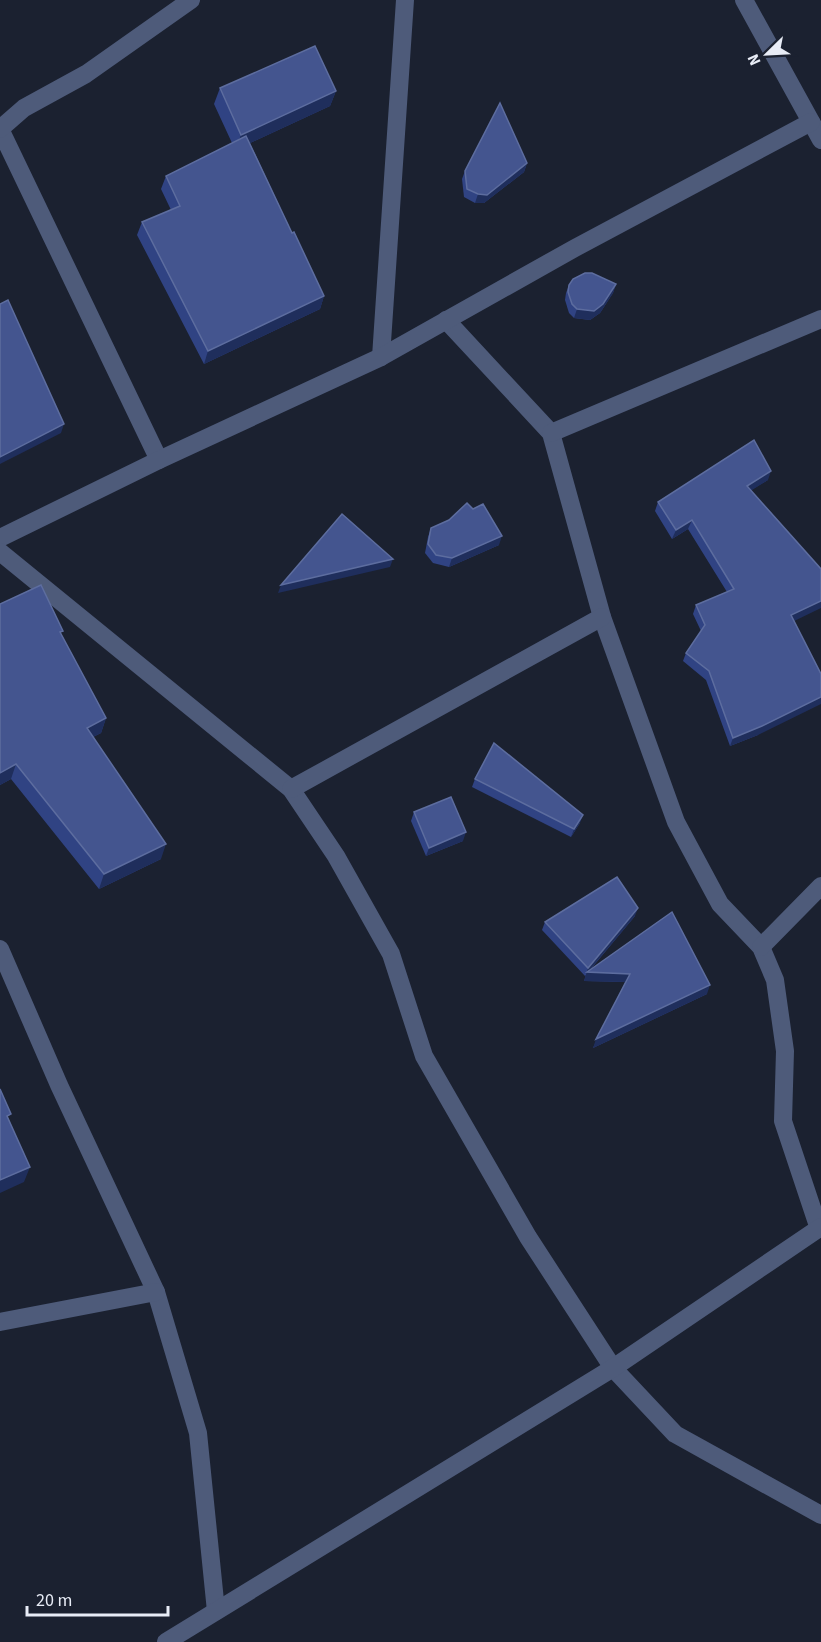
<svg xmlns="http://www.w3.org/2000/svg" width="821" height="1642" viewBox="0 0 821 1642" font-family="'Source Sans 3',sans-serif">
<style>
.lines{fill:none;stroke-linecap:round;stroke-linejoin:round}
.minor{stroke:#4e5b7a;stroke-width:18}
.wall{fill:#304383}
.shaded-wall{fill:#1f2e5c}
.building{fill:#44558f;stroke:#5d6d9f;stroke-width:1.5}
</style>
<rect width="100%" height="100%" fill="#1b2130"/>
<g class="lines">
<g class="minor">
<path d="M744 0 821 140"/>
<path d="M0 129 159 460"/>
<path d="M0 129 24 108 86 74 191 0"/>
<path d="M446 320 551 433 602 617 676 822 720 904 761 947 775 980 785 1051 783 1121 819 1229"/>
<path d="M381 357 405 0"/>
<path d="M551 433 821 319"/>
<path d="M0 538 159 460 381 357 575 248 811 122"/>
<path d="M0 552 291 789 336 856 391 954 424 1056 528 1237 613 1368 675 1434 821 1515"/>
<path d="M291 789 602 617"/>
<path d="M761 947 821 886"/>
<path d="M0 949 59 1085 156 1292 198 1433 216 1611"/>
<path d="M0 1322 156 1292"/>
<path d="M166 1642 613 1368 821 1227"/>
</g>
</g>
<g class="wall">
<path d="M220 88 336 91 330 106 250 143 292 233 324 296 320 309 204 364 137 235 142 222 171 210 161 189 166 176 232 143 214 104Z"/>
<path d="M527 163 524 172 484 203H475L464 197 462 179 465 171Z"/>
<path d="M616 284 613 293 600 313 590 320 574 318 569 313 565 300 566 293 569 285Z"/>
<path d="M768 480 751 490 794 621 758 735 730 746 706 680 683 661 686 653 701 631 693 614 696 605 727 592 688 529 672 539 655 511 658 502Z"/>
<path d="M431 528 499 545 449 567 433 563 425 553 428 537Z"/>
<path d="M0 604 61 635 106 718 101 733 93 737 161 859 99 889 11 779 0 785Z"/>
<path d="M475 779 580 823 571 837 472 787Z"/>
<path d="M414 812 463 841 426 856 411 821Z"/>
<path d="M635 916 590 970 707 994 593 1048 625 982 584 981 586 975 585 976 542 930 545 922Z"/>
</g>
<g class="shaded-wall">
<path d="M336 91 330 106 235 150 241 135Z"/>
<path d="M527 163 524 172 484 203H475L478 194Z"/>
<path d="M616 284 613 293 600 313 590 320 574 318 577 309Z"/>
<path d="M324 296 320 309 204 364 208 351Z"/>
<path d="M64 424 61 433 0 464V457Z"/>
<path d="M771 471 768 480 744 495 747 486Z"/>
<path d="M692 520 688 529 672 539 676 530Z"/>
<path d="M502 536 499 545 449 567 452 558Z"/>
<path d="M393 559 390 567 278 593 281 585Z"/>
<path d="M821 601V608L788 624 791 615Z"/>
<path d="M821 697V704L758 735 730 746 733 738Z"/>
<path d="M106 718 101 733 81 743 87 728Z"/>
<path d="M16 764 11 779 0 785V773Z"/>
<path d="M583 815 580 823 571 837 574 829Z"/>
<path d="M466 832 463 841 426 856 429 848Z"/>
<path d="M166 844 161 859 99 889 104 874Z"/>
<path d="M638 908 635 916 588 972 630 974 626 982 584 981 588 968Z"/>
<path d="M710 985 707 994 593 1048 596 1039Z"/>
<path d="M30 1167 24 1182 0 1193V1180Z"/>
</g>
<g class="building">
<path d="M315 46 336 91 241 135 220 88Z"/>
<path d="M500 103 527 163 487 195 478 194 467 189 465 171Z"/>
<path d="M246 136 292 233 294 232 324 296 208 351 142 222 180 206 166 176Z"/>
<path d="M585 273H592L616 284 603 304 594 311 577 309 572 304 568 292 569 285 573 279Z"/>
<path d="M8 300 64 424 0 457V304Z"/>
<path d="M754 440 771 471 747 486 821 569V601L791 615 821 674V697L762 726 733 738 709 671 686 653 705 625 696 605 734 589 692 520 676 530 658 502Z"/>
<path d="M467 503 473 509 483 504 502 536 452 558 436 555 428 544 431 528 449 520Z"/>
<path d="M342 514 393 559 281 585Z"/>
<path d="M41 585 63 631 60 632 106 718 87 728 166 844 104 874 16 764 0 773V604Z"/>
<path d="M494 743 583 815 574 829 475 779Z"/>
<path d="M451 797 466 832 429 848 414 812Z"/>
<path d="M617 877 638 908 588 968 545 922Z"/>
<path d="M672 912 710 985 596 1039 630 974 587 972Z"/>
<path d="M0 1089 11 1114 7 1116 30 1167 0 1180Z"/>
</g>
<g transform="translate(767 54) rotate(246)" stroke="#1b2130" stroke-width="4.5" paint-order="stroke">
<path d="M0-4.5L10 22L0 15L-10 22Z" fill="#e8ecf6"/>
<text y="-9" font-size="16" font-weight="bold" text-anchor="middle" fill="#e8ecf6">N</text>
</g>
<path d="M27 1606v9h141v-9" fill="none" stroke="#e8ecf6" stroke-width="3"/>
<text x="36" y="1606" font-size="18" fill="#e8ecf6" stroke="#1b2130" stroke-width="4.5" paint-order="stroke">20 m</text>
</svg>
